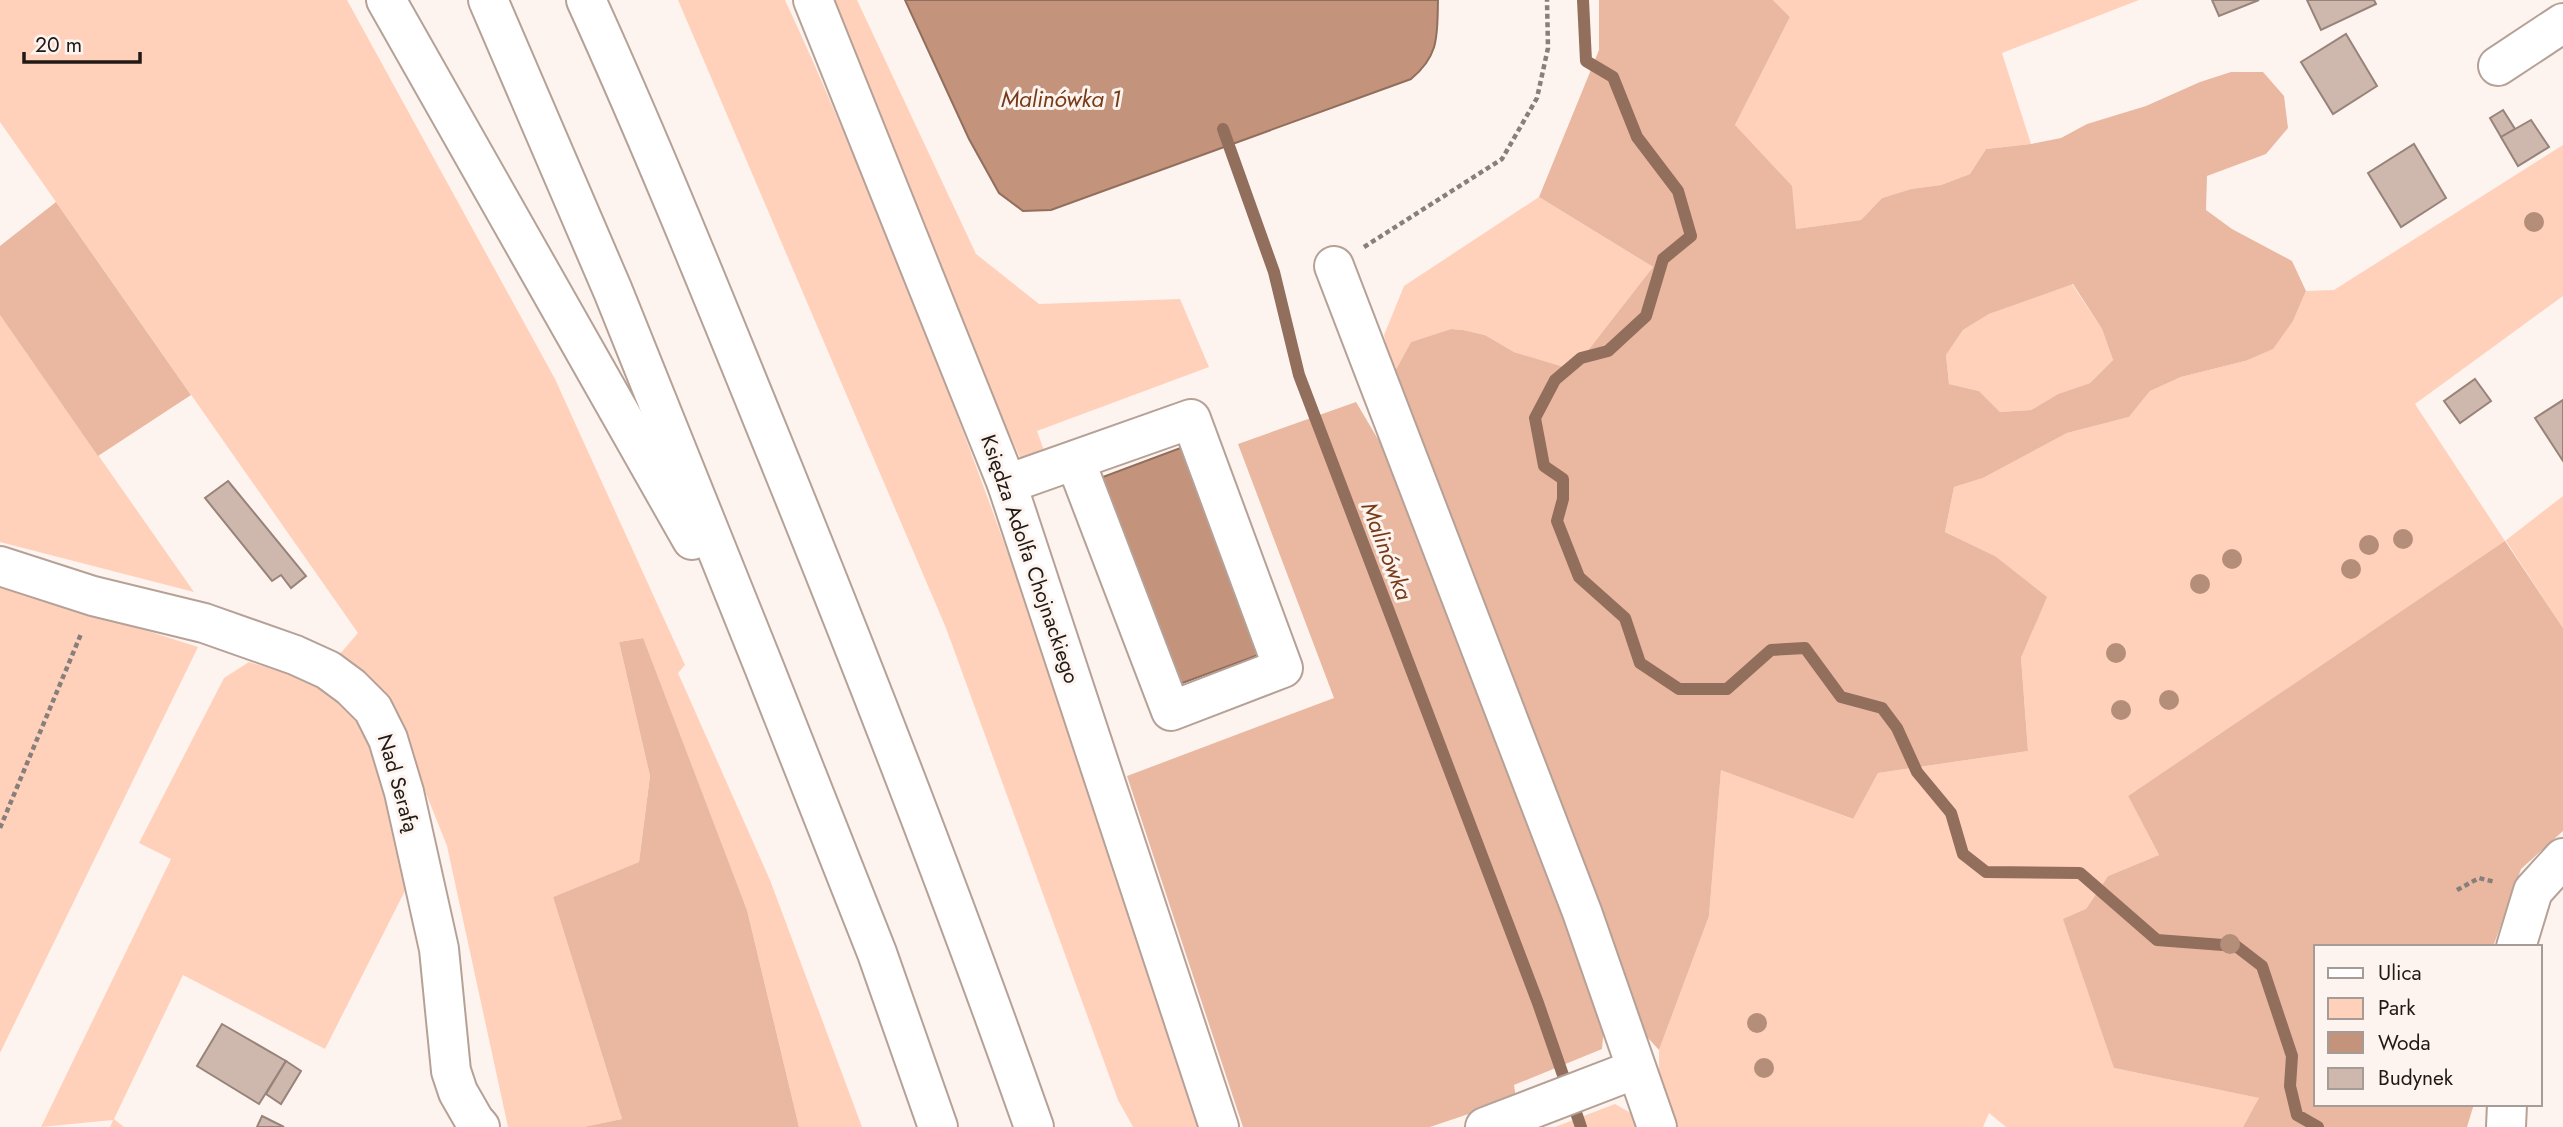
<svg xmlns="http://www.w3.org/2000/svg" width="2563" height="1127" viewBox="0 0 2563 1127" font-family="Jost,sans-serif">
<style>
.green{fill:#ffd1bb}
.forest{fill:#eab8a0;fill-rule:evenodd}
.water{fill:#c3937c;stroke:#926e5d;stroke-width:2}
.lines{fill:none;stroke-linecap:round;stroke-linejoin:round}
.stream{stroke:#926e5d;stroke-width:12}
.building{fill:#ceb8ae;stroke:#98837a;stroke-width:2}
.minor-casing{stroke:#b6a197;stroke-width:42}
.highway-casing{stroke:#b6a197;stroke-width:42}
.path{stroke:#877f7a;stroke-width:4.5;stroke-dasharray:5 3.5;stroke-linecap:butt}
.minor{stroke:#fff;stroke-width:38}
.highway{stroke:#fff;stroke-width:38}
.tree{fill:#b48e79}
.labels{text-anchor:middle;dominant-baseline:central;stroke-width:6;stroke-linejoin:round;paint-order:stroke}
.street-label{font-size:21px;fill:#211915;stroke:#fdf4ef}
.water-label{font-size:23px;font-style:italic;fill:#773a18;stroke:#fdf4ef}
</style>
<rect width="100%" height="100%" fill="#fdf4ef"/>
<g class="green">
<path d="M0 0H347L555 379 685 665 678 673 770 880 862 1127H799L747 910 642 638 619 642 650 776 639 862 553 897 622 1119 583 1127H508L447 846 392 708 339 655 358 633 0 122Z"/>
<path d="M678 0H785C821 77 853 154 885 233 1006 526 1102 827 1203 1127H1133L1118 1100 946 628Z"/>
<path d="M834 0H857L976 254 1039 304 1180 299 1209 367 1037 431 1047 459 1023 464 980 370Z"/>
<path d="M1773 0H2139L2002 53 2031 144 1986 149 1970 174 1941 185 1911 189 1882 198 1861 220 1796 229 1735 125 1790 17Z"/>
<path d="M2563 145V296L2415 404 2505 541 2563 496V628L2506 541 2128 796 2159 855 2108 876 2086 909 2114 1068 2260 1098 2243 1127H2006L1989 1113 1983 1127H1677L1659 1077V1050L1709 916 1721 769 1852 819 1878 773 2028 751 2021 658 2033 630 1995 556 1945 532 1954 487 1983 478 2067 433 2129 417 2150 391 2181 377 2245 361 2293 321 2306 291 2334 290Z"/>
<path d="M1539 197 1653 267 1573 371 1514 352 1485 335 1463 330 1451 329 1411 342 1393 375 1384 335 1404 286Z"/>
<path d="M2072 284 2102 329 2113 360 2090 383 2058 394 2031 410 2000 412 1979 391 1949 384 1946 355 1963 330 1989 314Z"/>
<path d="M0 315 194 592 0 542Z"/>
<path d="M0 584 198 647 0 1053Z"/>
<path d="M249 662 321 683 366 714 413 875 325 1049 183 975 114 1119 124 1127H110L113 1120 41 1127 171 859 139 843 224 678Z"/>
<path d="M1615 1104 1636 1116 1640 1127H1555Z"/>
</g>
<g class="forest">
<path d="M1599 0H1773L1790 17 1735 125 1792 186 1796 229 1861 220 1882 198 1911 189 1941 185 1970 174 1986 149 2031 144 2061 138 2087 124 2146 106 2200 82 2231 72H2263L2284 96 2288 128 2266 154 2207 176 2206 210 2232 229 2292 261 2306 291 2293 321 2273 349 2245 361 2181 377 2150 391 2129 417 2067 433 1983 478 1954 487 1945 532 1995 556 2047 597 2021 658 2028 751 1878 773 1853 819 1721 770 1709 916 1659 1050 1627 1015 1393 375 1411 342 1451 329 1463 330 1485 335 1514 352 1573 370 1653 267 1539 197 1599 50ZM2073 284 2102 329 2113 360 2090 383 2058 394 2031 410 2000 412 1979 391 1949 384 1946 355 1963 330 1989 314Z"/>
<path d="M56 202 191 395 98 456 0 315V246Z"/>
<path d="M1356 402 1398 473 1604 1027 1602 1049 1514 1085 1516 1098 1430 1127H1243L1127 776 1334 698 1238 444Z"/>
<path d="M2505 541 2563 628V831L2521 869 2493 947H2316V1104H2474L2467 1127H2243L2259 1098 2114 1068 2063 919 2086 909 2108 876 2159 855 2128 796Z"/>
<path d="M643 638 747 910 799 1127H583L622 1119 553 897 639 862 650 776 619 642Z"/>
</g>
<g class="water">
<path d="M905 0H1438C1437 35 1440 55 1411 79L1051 210 1023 211 999 193 969 139Z"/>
<path d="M1183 447 1261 654 1177 685 1100 478Z"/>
</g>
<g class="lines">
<g class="stream">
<path d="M1583 0 1586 61 1613 77 1637 137 1678 191 1691 236 1663 259 1646 316 1608 351 1581 358 1555 380 1535 418 1544 466 1563 479V499L1557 521 1579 577 1625 618 1640 663 1679 689H1727L1771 650 1805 648 1841 697 1882 708 1897 728 1917 772 1951 813 1963 854 1986 872 2080 873 2157 940 2236 946 2262 966 2292 1056 2290 1086 2297 1115 2318 1127"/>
<path d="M1223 129 1274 272 1299 375 1538 1003 1581 1127"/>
</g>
</g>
<g class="building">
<path d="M2212 0H2259L2219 16Z"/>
<path d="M2307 0H2374L2376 4 2321 30Z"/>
<path d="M2346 34 2377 86 2333 114 2301 62Z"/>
<path d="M2503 110 2515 129 2501 137 2490 118Z"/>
<path d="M2531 120 2549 147 2518 166 2501 137Z"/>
<path d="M2414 144 2446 198 2401 227 2368 173Z"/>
<path d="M2475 379 2491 401 2460 423 2444 401Z"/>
<path d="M2563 400V461L2535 418Z"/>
<path d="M228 481 306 576 291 588 281 575 272 581 205 498Z"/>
<path d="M222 1024 286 1061 259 1104 197 1066Z"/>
<path d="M286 1061 301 1071 281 1104 266 1094Z"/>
<path d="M262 1116 284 1127H257Z"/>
</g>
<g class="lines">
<g class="minor-casing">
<g id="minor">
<path d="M813 0 1007 484 1219 1127"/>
<path d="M2498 66 2563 23"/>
<path d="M1334 266 1582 912 1657 1127"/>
<path d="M1007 484 1191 419 1283 668 1171 711 1075 460"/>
<path d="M0 566 93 596 204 623 295 655 328 670 351 687 373 709 388 739 404 792 439 949 451 1071 458 1092 474 1120 480 1127"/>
<path d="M2516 947 2533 891 2563 858"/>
<path d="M1485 1127 1636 1069"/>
<path d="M2506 1127 2507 1104"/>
</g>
</g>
<g class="highway-casing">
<g id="highway">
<path d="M386 0 692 540"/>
<path d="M488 0 613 291 764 667 877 953 938 1127"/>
<path d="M586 0C650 141 708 284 766 427 860 658 951 891 1034 1127"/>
</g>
</g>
<g class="path">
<path d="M1364 247 1502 159 1537 98 1548 48 1547 0"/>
<path d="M0 828 81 634"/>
<path d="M2457 890 2479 878 2495 882"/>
</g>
<use href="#minor" class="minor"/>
<use href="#highway" class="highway"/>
</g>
<g class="tree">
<circle cx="2534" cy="222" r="10"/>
<circle cx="2403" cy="539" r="10"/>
<circle cx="2369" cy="545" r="10"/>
<circle cx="2232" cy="559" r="10"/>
<circle cx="2351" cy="569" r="10"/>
<circle cx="2200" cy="584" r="10"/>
<circle cx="2116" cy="653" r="10"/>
<circle cx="2169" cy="700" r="10"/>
<circle cx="2121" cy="710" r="10"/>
<circle cx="2230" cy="944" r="10"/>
<circle cx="1757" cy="1023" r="10"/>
<circle cx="1764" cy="1068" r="10"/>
</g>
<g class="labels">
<g class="street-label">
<text transform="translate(1030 559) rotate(71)">Księdza Adolfa Chojnackiego</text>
<text transform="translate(398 783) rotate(74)">Nad Serafą</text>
</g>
<g class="water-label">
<text x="1061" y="99">Malinówka 1</text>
<text transform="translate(1387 551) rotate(69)">Malinówka</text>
</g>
</g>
<rect x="2314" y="945" width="228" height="161" fill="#fdf4ef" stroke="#a59c98" stroke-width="2"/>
<rect x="2328" y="968" width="35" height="10" fill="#ffffff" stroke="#a59c98" stroke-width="2"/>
<text x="2378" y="980" font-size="21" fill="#211915">Ulica</text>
<rect x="2328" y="998" width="35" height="21" fill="#ffd1bb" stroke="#a59c98" stroke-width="2"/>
<text x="2378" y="1015" font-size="21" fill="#211915">Park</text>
<rect x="2328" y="1032" width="35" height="21" fill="#c3937c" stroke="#a59c98" stroke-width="2"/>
<text x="2378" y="1050" font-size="21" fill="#211915">Woda</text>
<rect x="2328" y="1068" width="35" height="21" fill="#ceb8ae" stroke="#a59c98" stroke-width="2"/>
<text x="2378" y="1085" font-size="21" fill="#211915">Budynek</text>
<path d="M24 52v10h116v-10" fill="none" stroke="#211915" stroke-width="3.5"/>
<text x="35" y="52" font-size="21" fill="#211915" stroke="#fdf4ef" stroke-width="5" paint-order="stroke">20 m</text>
</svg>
